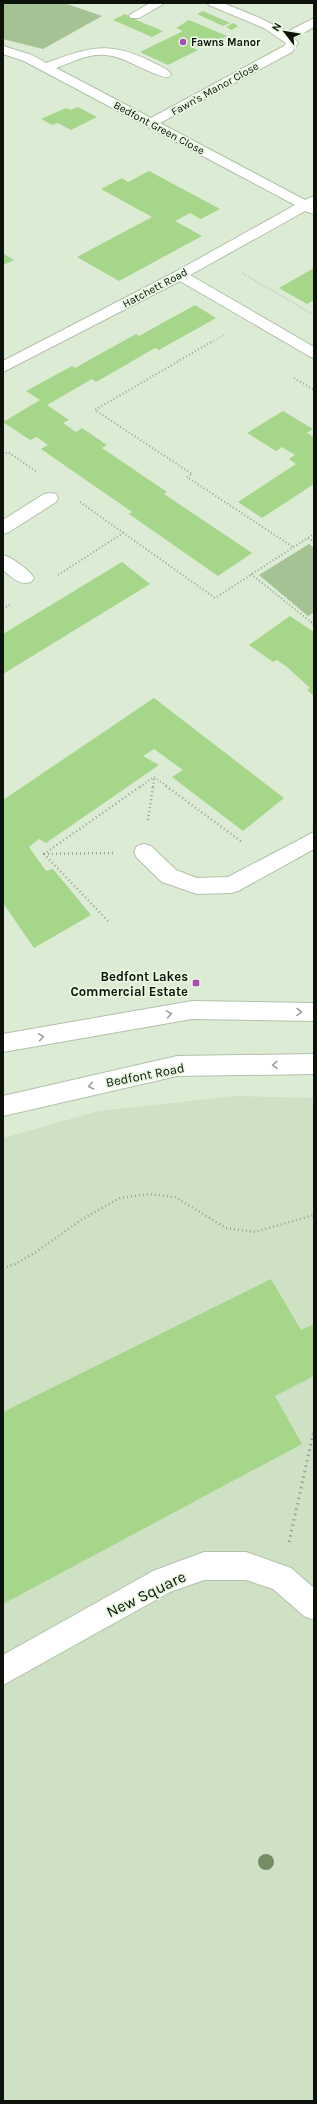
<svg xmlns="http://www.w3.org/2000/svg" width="317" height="2104" viewBox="0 0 317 2104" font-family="Karla,sans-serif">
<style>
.built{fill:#cee1c4}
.green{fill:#a4c293}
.building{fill:#a6d689}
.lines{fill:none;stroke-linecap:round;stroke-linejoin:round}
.minor-casing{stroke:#b2c1ab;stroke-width:2}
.path-far3{stroke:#98a492;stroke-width:1.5;stroke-dasharray:0.5 2;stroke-linecap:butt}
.path-far2{stroke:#98a492;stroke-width:2;stroke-dasharray:1 2.5;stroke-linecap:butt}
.path-far1{stroke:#98a492;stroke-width:2.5;stroke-dasharray:1 3;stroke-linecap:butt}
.path{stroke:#98a492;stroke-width:3;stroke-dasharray:1.5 4;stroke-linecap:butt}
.minor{fill:#fff;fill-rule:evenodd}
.tree{fill:#758c64}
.oneway{stroke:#9ea09d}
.poi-dot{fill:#a84bb4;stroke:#e9f8e1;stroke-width:1.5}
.labels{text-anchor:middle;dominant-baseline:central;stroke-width:3.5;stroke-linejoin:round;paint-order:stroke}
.far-poi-label{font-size:11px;font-weight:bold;fill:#0d120a;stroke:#e9f8e1;text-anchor:start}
.far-street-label{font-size:11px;fill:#0d120a;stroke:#e9f8e1}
.poi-label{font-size:13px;font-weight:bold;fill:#0d120a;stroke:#e9f8e1;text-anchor:end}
.street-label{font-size:13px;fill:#0d120a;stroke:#e9f8e1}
.near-street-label{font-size:16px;fill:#0d120a;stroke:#e9f8e1}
</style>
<rect width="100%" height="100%" fill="#dcebd4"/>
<path class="built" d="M235 1096 314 1098V2101H3V1138L99 1111Z"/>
<g class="green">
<path d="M3 3H64L102 16 43 49 3 39Z"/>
<path d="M309 544 314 548V612L308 616 259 575Z"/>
</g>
<g class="building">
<path d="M203 11 230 23 223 26 197 14Z"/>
<path d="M125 14 141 22 163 31 152 37 113 20Z"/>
<path d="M189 20 227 36 215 43 209 40 193 48 198 50 168 65 140 52 183 31 176 28Z"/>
<path d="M233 23 238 26 232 30 226 27Z"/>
<path d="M78 107 97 117 71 130 58 123 52 125 41 119 66 108 71 110Z"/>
<path d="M149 171 220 209 201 219 190 213 175 221 202 236 119 281 77 257 152 217 101 189 122 178 128 182Z"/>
<path d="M3 253 14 260 3 265Z"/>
<path d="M314 268V303L312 301 307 304 279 288Z"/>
<path d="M195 305 216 318 159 350 155 348 96 382 92 379 47 405 69 420 63 423 76 432 82 428 107 445 102 448 167 492 164 494 252 553 218 576 129 514 132 512 41 449 48 445 37 437 30 440 3 422 40 400 26 391 72 366 75 368 136 334 139 336Z"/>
<path d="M283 411 313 429 307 433 314 437V484L262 518 238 502 296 464 289 459 295 455 282 447 276 451 247 433Z"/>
<path d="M122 562 150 584 3 674V634Z"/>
<path d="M290 616 314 632V696L307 690 310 688 287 667 277 660 273 662 249 645Z"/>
<path d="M154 698 284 798 243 831 172 777 183 770 154 749 143 756 159 765 46 843 39 839 29 847 46 871 53 869 91 915 34 948 3 903V800Z"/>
<path d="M271 1279 301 1330 314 1324V1376L275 1396 302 1444 3 1604V1412Z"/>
</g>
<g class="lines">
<g class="minor-casing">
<g id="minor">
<path d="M150 3H165L139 18H131L129 16 131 14Z"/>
<path d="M207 3H223L260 18 287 32 314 18V27L294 38 298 43 292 52 160 123 305 200 314 196V214L305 211 190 275 314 347V358L309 356 180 281 3 372V361L175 272 295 205 24 61 3 54V46L32 55 46 63C88 48 108 40 150 61 157 65 167 68 171 74L169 77C158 79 125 56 106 55 89 53 72 62 56 68L151 118 284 46 286 43 264 28 209 5Z"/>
<path d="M50 493 56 494 58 498 56 502 9 532 3 534V520L44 494Z"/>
<path d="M3 555C13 558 28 569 34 578L31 582C19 586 12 577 3 570Z"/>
<path d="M314 832V849L238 891 231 893 197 894 162 882 137 858 134 852 137 846 144 844 151 846 176 870 197 878 228 877Z"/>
<path d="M192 1001 314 1003V1021L192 1019 3 1052V1034Z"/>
<path d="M314 1054V1074L177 1076 3 1116V1096L177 1056Z"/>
<path d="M204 1552H246L291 1568 314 1588V1620L304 1616 273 1589 246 1580H204L170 1592 3 1685V1655L153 1571Z"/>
</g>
</g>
<g class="path-far3">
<path d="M242 273 314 315"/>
<path d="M210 343 224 335"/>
</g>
<g class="path-far2">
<path d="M211 342 95 410 192 474 187 477 293 547"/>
<path d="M294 378 314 390"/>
<path d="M3 455 8 452 37 472"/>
<path d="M80 502 215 598 314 534"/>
<path d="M308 538 314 542"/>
<path d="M251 574 311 622 314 620"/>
<path d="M58 575 123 533"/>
<path d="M3 609 11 604"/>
<path d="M311 622 314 626"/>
<path d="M140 787 154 777 168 787"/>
<path d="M153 787 154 778"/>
</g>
<g class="path-far1">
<path d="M166 786 242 842"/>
<path d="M148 820 153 786"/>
<path d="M44 854 113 853"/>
<path d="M108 921 44 854 141 786"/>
<path d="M3 1268 15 1264 36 1252 84 1218 120 1198 149 1194 175 1197 226 1228 255 1232 314 1215"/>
</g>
<path class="path" d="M289 1542 314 1430"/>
<use href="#minor" class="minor"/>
</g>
<circle class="tree" cx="266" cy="1862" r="8"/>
<defs><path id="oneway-chevron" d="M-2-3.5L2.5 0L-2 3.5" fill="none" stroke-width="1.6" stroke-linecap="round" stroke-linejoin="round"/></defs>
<g class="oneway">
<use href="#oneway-chevron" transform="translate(299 1012) rotate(1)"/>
<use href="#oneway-chevron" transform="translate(169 1014) rotate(-10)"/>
<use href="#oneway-chevron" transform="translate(41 1037) rotate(-10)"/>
<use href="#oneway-chevron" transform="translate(275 1065) rotate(179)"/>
<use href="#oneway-chevron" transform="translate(91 1086) rotate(167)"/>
</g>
<g class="poi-dot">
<circle cx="183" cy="42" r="4"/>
<rect x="192" y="979" width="8" height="8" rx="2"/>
</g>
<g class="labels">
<g class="far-poi-label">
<text x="191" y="42">Fawns Manor</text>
</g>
<g class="far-street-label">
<text transform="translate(215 89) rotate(-29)">Fawn's Manor Close</text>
<text transform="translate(159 128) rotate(28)">Bedfont Green Close</text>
<text transform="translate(155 288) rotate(-28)">Hatchett Road</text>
</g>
<g class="poi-label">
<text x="188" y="976">Bedfont Lakes<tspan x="188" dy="15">Commercial Estate</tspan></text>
</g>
<g class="street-label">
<text transform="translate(145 1075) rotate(-11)">Bedfont Road</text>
</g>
<g class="near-street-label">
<text transform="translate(146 1594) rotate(-26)">New Square</text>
</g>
</g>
<rect width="317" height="2104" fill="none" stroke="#0d120a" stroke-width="8"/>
<g transform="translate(285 32) rotate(301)" stroke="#e9f8e1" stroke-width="3" paint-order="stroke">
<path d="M0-3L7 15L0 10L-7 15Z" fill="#0d120a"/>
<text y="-6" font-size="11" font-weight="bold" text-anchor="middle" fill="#0d120a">N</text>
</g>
</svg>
